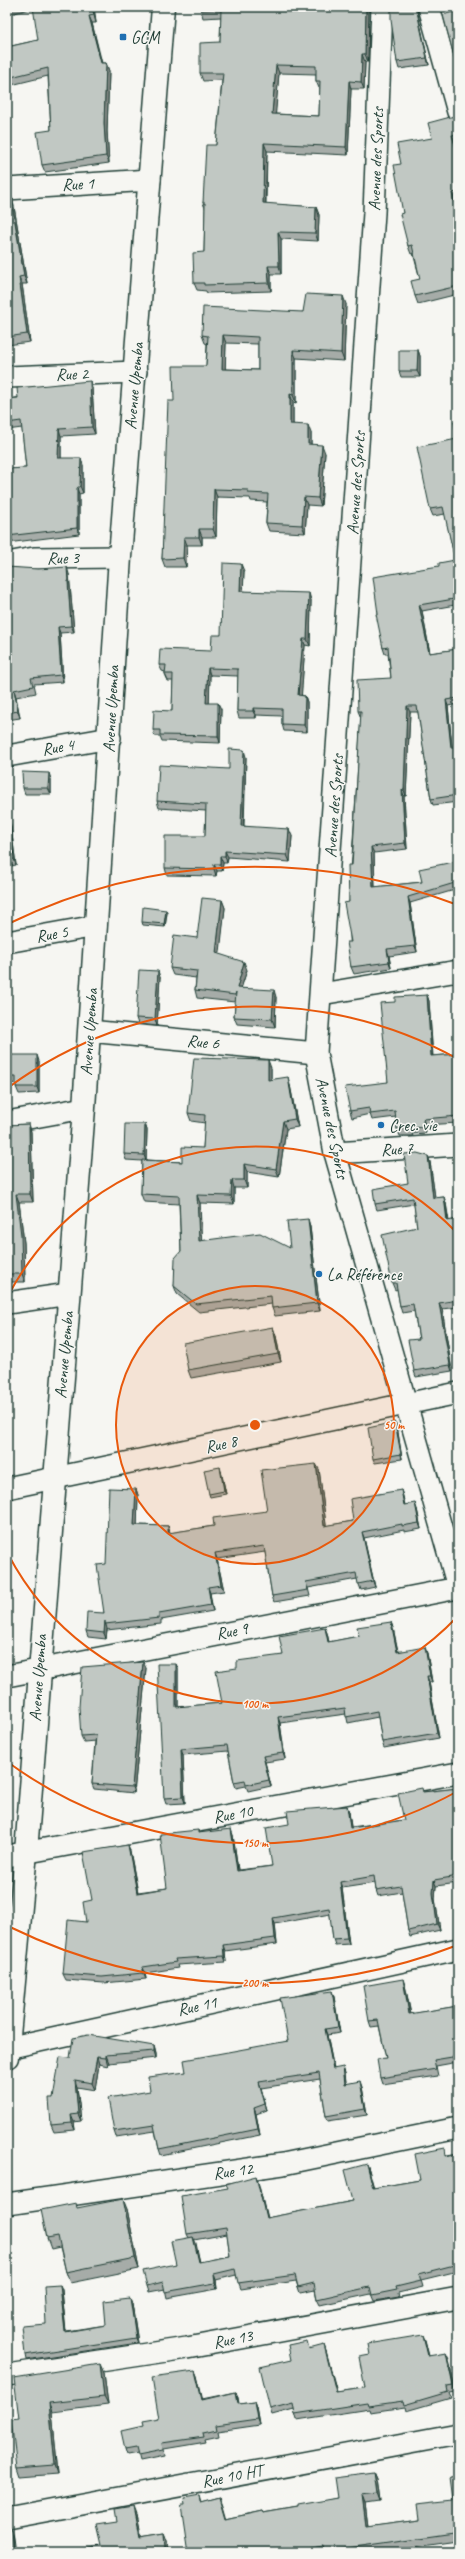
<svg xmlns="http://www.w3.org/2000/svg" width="465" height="2559" viewBox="0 0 465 2559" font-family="Caveat,sans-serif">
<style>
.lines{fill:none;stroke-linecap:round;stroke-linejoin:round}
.street-casing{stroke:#1f3d34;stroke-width:24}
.secondary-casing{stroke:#1f3d34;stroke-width:25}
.street{stroke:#f6f6f2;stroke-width:21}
.secondary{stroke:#f6f6f2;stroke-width:22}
.wall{fill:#a6aca8;stroke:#1f3d34;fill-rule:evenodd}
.shaded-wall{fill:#878c88;stroke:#1f3d34}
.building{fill:#c1c8c3;stroke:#1f3d34;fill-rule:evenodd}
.ring{fill:none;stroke:#e8590c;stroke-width:2}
.poi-dot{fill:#1f6fb2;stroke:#f6f6f2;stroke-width:1.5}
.labels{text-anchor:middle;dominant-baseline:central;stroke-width:3;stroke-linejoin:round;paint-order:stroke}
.poi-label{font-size:17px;fill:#1f3d34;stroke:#f6f6f2;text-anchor:start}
.street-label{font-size:17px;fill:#1f3d34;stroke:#f6f6f2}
.centre{fill:#e8590c;stroke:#f6f6f2;stroke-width:2}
.ring-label{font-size:12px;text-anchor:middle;font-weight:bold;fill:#e8590c;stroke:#f6f6f2;stroke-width:3;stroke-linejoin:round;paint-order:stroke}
</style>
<rect width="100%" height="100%" fill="#f6f6f2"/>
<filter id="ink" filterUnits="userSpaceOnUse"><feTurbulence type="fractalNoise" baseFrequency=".025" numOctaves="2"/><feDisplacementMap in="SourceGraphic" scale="8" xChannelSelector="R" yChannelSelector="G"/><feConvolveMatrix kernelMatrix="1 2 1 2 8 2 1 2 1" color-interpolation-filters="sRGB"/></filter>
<g filter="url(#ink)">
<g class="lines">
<g class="street-casing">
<g id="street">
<path d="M382 7 374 213 316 1053 335 1153 458 1587"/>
<path d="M429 7 458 112"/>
<path d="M7 189 150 180"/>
<path d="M7 377 136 372"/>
<path d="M7 563 34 558 120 557"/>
<path d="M7 756 110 738"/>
<path d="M7 942 96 926"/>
<path d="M321 994 458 971"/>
<path d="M89 1031 316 1053"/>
<path d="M7 1122 84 1108"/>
<path d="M335 1153 458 1145"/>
<path d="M7 1303 69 1294"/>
<path d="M7 1488 458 1393"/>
<path d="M7 1676 458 1588"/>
<path d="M7 1856 458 1773"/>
<path d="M7 2048 458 1949"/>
<path d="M7 2204 283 2164 458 2128"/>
<path d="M7 2375 187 2348 458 2298"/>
<path d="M7 2518 458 2434"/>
</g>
</g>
<g class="secondary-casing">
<path id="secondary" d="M7 2057 26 1852 84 1108 120 557 163 7"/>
</g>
<use href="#street" class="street"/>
<use href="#secondary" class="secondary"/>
</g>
<g class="wall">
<path d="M7 7H30V9L7 15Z"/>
<path d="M94 7 96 23H92L102 63H106L109 71 107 131 109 163 45 172 42 165 51 130 48 76 7 86V47L38 40Z"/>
<path d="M201 7H369L368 62H365L364 89H351L348 155 267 151 266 204 316 207 319 215 318 241 281 239V274H271V291L207 293 206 291 197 290 194 283 204 252 205 208 203 203 216 145 222 80 203 81 200 73 220 42 221 17 203 18 201 10ZM279 73 316 74V81L319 88H320L319 116 275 114Z"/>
<path d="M391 7H418L417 10 429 65 399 69 397 62Z"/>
<path d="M458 7V67L455 60 456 11Z"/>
<path d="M458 115V142L455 143 458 153V200L455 201 458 218V294L418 304 415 296 420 279 413 253 411 254 408 246 403 213 401 164Z"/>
<path d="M7 193 13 201 27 284H22L30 342 7 345Z"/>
<path d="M346 304 344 361 296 358V403L293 402V424L311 433V444L325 453 321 506 307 505 305 533 269 531 266 523 267 502 251 501 250 498 217 497 216 537H202V545H187L186 567H165L162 559 174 401 206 366 207 344 205 343 202 335 303 312ZM226 343 258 344V370L225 369Z"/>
<path d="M418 350 420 356V377H401L399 371Z"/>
<path d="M92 388 95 434 61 436V458L83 465V493L79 494V534L7 543V469L26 468 22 428 7 430V399Z"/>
<path d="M458 422 455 605 422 611 430 653 458 649V704L448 706 452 748H458V802L433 805 431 799 418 712H410L406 796H404L407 849 374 853 375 887 422 882 458 861V889L410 903 417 952 389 956 391 968 354 974 351 967 349 902 361 718 358 711 391 678 388 654H385L383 648 378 614 439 566 455 560 445 514 433 516 430 509 457 439Z"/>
<path d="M7 567 69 574 74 632 60 633 63 682 34 684 36 693 16 697 20 718 7 720Z"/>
<path d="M244 571 243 591 311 600 310 646 305 645 301 695 305 696 307 702V732L284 731 282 724V716L256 715V718H239L237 711 238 676 210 675 209 703 221 709 220 743 162 741 160 736H155L153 730 172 711 173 681H168L165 674V672L162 671 159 665 211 651 221 635Z"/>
<path d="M246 757 244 826 292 836 290 862 228 857 227 863H223L222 871H217L216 876 167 875 165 868 205 836 206 811 159 808 157 801 229 769Z"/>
<path d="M51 779V794H25L23 788Z"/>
<path d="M7 801 8 804 16 865 7 867Z"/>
<path d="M222 900 225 908 219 954 247 970 241 988 276 997 275 1027 237 1024 234 1017 235 1002 197 998 195 990 196 978 173 975 170 968 197 938Z"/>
<path d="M166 910 167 913 165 927 143 925 142 922Z"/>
<path d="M160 977 157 1026 138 1024 136 1018Z"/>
<path d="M427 995 429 1001 433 1056 458 1054V1123L425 1125 426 1133 412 1134 413 1136H400L397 1129 396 1117 372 1120 370 1114 352 1118 350 1111 388 1082 395 1002Z"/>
<path d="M7 1055 39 1061V1093L19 1094 16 1087V1083L7 1084Z"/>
<path d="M271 1068V1079L290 1085 298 1127 286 1129 279 1177 247 1172V1188H234V1204L200 1203 201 1241 290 1248 308 1219 310 1227 320 1311 275 1316 272 1308V1304L199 1312 177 1294 174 1286 181 1251 179 1204 144 1202 141 1194 142 1161 126 1160 124 1154 145 1124 147 1130 146 1160 182 1162 203 1148 205 1123 191 1121 188 1113Z"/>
<path d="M29 1124 31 1132 33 1202H19L24 1243 25 1282H10L7 1274V1125Z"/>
<path d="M428 1156 430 1162 435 1198 444 1197 446 1203 449 1221 458 1219V1307L442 1309 452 1371 416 1377 414 1371 419 1339 414 1311 402 1313 400 1306 397 1289 395 1290 392 1283 417 1227 414 1204 377 1210 375 1204 408 1183Z"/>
<path d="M276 1336 281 1362 191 1378 188 1370Z"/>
<path d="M397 1426 402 1459 375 1463 373 1459Z"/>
<path d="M319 1469 326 1526 353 1521 401 1490 405 1505 417 1509 421 1529 404 1532V1530L364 1538 375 1587 361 1590 357 1579 308 1588 310 1596 274 1602 272 1596 265 1552 217 1559 224 1591 210 1593 213 1611 161 1620V1624L107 1630V1629L106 1639 88 1637 86 1631 104 1613 106 1564 136 1489 138 1495 137 1525 168 1526 170 1533 214 1526 267 1511Z"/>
<path d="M221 1471 226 1494 210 1497 209 1494Z"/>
<path d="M391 1622 393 1628 398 1651 427 1653 432 1682H429L439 1738 384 1748 382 1742 378 1717 348 1723 346 1714 280 1723 285 1759 265 1762 271 1786 248 1791 246 1786 236 1788 234 1782 228 1751 183 1755 185 1803 166 1804 164 1798 176 1664 178 1669V1707L222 1703 237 1668 283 1655 325 1628 327 1633 329 1642 359 1636Z"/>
<path d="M146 1668 134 1793 94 1789 92 1784 95 1741 84 1742 81 1736Z"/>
<path d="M458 1788V1883L436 1886 435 1899 440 1930 410 1937 408 1931 402 1892 378 1896 376 1890 375 1883 342 1888 349 1944 335 1945 333 1939 330 1914 275 1924 277 1944 225 1951 226 1962 177 1965 178 1968 145 1973 146 1979 104 1983 66 1980 63 1974 86 1922 92 1900 128 1845 130 1851 138 1892 167 1888 198 1830 199 1833 233 1835 238 1870 272 1866 289 1824 347 1806 349 1812 351 1827 404 1820 424 1792Z"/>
<path d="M405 1985 411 2014 458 2006V2062L436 2066 438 2076 382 2084 380 2078 386 2058 379 2026 371 2027 369 2021Z"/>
<path d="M332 1991 334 1997 340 2033 327 2035 334 2069 345 2073 346 2084 362 2087 367 2115 328 2121 326 2116 320 2079 261 2088 267 2110 256 2114 260 2135 161 2155 159 2149 155 2131 116 2137 114 2131 150 2091 186 2072 288 2041Z"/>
<path d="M154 2046 156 2054V2058L109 2063 108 2066 99 2064 95 2090 77 2087 81 2121 74 2122 75 2130 54 2132 51 2125 53 2098 70 2058Z"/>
<path d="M458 2153V2271L421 2280 423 2287 398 2293 399 2297 374 2301 371 2294 320 2305 317 2299 315 2290 300 2293 296 2281 241 2289 236 2275 216 2280 217 2289 167 2298 165 2289 149 2292 147 2286 176 2264 189 2238 187 2234 228 2188 258 2182 267 2218 353 2201 367 2164 369 2170 374 2188 420 2180 447 2155ZM227 2234 230 2256 200 2262 194 2240Z"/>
<path d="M78 2208 127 2209 139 2269 70 2283 66 2272 60 2247 51 2249 47 2238Z"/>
<path d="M60 2285 62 2290 66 2331 106 2325 132 2303 138 2343 26 2360 25 2355 46 2324Z"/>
<path d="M425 2340 429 2356 449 2359 455 2392 449 2393 451 2398 406 2411 405 2407 370 2412 369 2409 297 2420 294 2409 272 2415 270 2409 291 2360 310 2348 326 2351 337 2392 365 2388 370 2355Z"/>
<path d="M195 2371 197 2376 202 2399 236 2392 238 2398 239 2404 255 2402 257 2408 260 2425 218 2431 219 2436 205 2439 206 2442 164 2449 165 2456 140 2461 138 2453 127 2455 125 2449 143 2426 159 2419Z"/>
<path d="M104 2373 108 2405 52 2412 58 2474 20 2477 17 2468 19 2419Z"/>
<path d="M373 2472 376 2479 379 2502 365 2504 368 2526 419 2519 453 2500 458 2476V2537H455L456 2541 378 2552H188L185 2505 200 2496 202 2503 220 2498 226 2519 262 2511 263 2513 298 2507 338 2498Z"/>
<path d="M137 2515 141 2537 165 2533 168 2541 169 2552H68L102 2546 117 2522Z"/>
</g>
<g class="shaded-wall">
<path d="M92 7H94L96 23Z"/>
<path d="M366 7H369L368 62 365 54Z"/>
<path d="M416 7H418L417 10 429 65 427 58Z"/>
<path d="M89 16 92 23 103 71 101 63Z"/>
<path d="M362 54 365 62 364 89 361 82Z"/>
<path d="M106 63 109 71 107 131 109 163 106 156 104 123Z"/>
<path d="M276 65 279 73 275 121 272 114Z"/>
<path d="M349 81 351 89 348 155 346 147Z"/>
<path d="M452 135 458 153V156Z"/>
<path d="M264 143 267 151 265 211 263 203Z"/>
<path d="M10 193 13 201 27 284 24 276Z"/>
<path d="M452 193 455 201 458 218V223Z"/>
<path d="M316 207 319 215 318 241 315 233Z"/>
<path d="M278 232 281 239V274L279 266Z"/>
<path d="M268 266 271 274V291L269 283Z"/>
<path d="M19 277 22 284 30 342 27 334Z"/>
<path d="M343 296 346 304 344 361 341 353Z"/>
<path d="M223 335 226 343 225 377 222 369Z"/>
<path d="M293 350 296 358V403L293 395Z"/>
<path d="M418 350 420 356V377L417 371Z"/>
<path d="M90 381 92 388 95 434 92 427Z"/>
<path d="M290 394 293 402V432L290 424Z"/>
<path d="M308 425 311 433V452L308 444Z"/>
<path d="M59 429 61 436V464L58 458Z"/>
<path d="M322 445 325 453 321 506 318 498Z"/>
<path d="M81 458 83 465V493L80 486Z"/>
<path d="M77 488 79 494V534L77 528Z"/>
<path d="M214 489 217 497 216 537 213 529Z"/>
<path d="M304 497 307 505 305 533 302 525Z"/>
<path d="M199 529 202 537V545L199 537Z"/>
<path d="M184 537 187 545 186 567 183 558Z"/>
<path d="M241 564 244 571 243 597 240 591Z"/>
<path d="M67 567 69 574 74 632 71 626Z"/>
<path d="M309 593 311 600 310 646 307 639Z"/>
<path d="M419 605 422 611 431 659 429 653Z"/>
<path d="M58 627 60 633 63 682 61 675Z"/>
<path d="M303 639 305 645 301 702 298 695Z"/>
<path d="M208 668 210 675 209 709 206 703Z"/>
<path d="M14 690 16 697 20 718 18 711Z"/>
<path d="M305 696 307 702V732L304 725Z"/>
<path d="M446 700 448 706 453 754 451 748Z"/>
<path d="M218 703 221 709 220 743 218 736Z"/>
<path d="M407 706 410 712 406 796 404 790Z"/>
<path d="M253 708 256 715V718L253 711Z"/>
<path d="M244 750 246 757 243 833 241 826Z"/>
<path d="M49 773 51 779V794L48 788Z"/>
<path d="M402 790 404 796 407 849 405 843Z"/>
<path d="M7 801 8 804 16 865 14 859 7 807Z"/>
<path d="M289 829 292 836 290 862 287 855Z"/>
<path d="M371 847 374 853 375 893 373 887Z"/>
<path d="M225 851 228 857 227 863 225 856Z"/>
<path d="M220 856 223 863 222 871 220 864Z"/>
<path d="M214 864 217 871 216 876 214 869Z"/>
<path d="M408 897 410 903 417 952 415 946Z"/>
<path d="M222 900 225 908 219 961 216 953Z"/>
<path d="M166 910 167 913 165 927 164 924Z"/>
<path d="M387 949 389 956 391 968 389 962Z"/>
<path d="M244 962 247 970 239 995 237 988Z"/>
<path d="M158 971 160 977 157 1026 155 1019Z"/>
<path d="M274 990 276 997 275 1027 272 1019Z"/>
<path d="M427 995 429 1001 433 1063 431 1056Z"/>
<path d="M37 1055 39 1061V1093L37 1087Z"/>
<path d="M268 1060 271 1068V1088L268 1080Z"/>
<path d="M288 1077 290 1085 298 1127 295 1119Z"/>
<path d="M423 1119 425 1125 426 1133 424 1127Z"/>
<path d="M283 1121 286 1129 279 1177 276 1169Z"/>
<path d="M29 1124 31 1132 33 1202 30 1194Z"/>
<path d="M145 1124 147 1130 146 1161 144 1155Z"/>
<path d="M428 1156 430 1162 436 1204 433 1198Z"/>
<path d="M244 1164 247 1172V1188L244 1180Z"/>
<path d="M232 1180 234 1188V1204L231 1196Z"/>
<path d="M16 1194 19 1202 24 1243 25 1282 22 1274Z"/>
<path d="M197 1195 200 1203 202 1249 199 1241Z"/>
<path d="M444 1197 446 1203 449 1227 447 1221Z"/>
<path d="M308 1219 310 1227 320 1311 317 1303Z"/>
<path d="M439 1303 442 1309 452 1371 450 1365Z"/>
<path d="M273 1327 276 1336 281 1362 278 1354Z"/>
<path d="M395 1422 397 1426 402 1459 401 1454Z"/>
<path d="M316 1464 319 1469 327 1532 324 1526Z"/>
<path d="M220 1467 221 1471 226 1494 224 1491Z"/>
<path d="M136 1489 138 1495 137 1531 134 1525Z"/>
<path d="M401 1490 403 1496 406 1511 404 1505Z"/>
<path d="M415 1503 417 1509 421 1529 419 1523Z"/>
<path d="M168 1526 170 1532V1539L168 1533Z"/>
<path d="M362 1532 364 1538 375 1587 373 1581Z"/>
<path d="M215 1553 217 1559 224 1591 221 1585Z"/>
<path d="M208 1587 210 1593 213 1611 211 1605Z"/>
<path d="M105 1621 107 1629 106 1639 104 1633Z"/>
<path d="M391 1622 393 1628 399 1657 397 1652Z"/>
<path d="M325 1628 327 1633 330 1647 328 1642Z"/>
<path d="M425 1647 427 1653 432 1682 430 1676Z"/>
<path d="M143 1662 146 1668 134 1793 132 1787Z"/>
<path d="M176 1664 178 1669V1713L176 1707Z"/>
<path d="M427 1676 429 1682 439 1738 437 1733Z"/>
<path d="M278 1717 280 1723 285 1759 283 1753Z"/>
<path d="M181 1749 183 1755 185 1803 183 1797Z"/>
<path d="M263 1756 265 1762 271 1786 269 1780Z"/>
<path d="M347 1806 349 1812 352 1834 350 1828Z"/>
<path d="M231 1829 233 1835 239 1877 237 1871Z"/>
<path d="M128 1845 130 1851 139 1899 137 1893Z"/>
<path d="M434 1880 436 1886 435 1899 440 1930 437 1924 433 1893Z"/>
<path d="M340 1882 342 1888 349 1944 347 1938Z"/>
<path d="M273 1918 275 1924 277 1944 275 1938Z"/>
<path d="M223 1945 225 1951 226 1962 224 1956Z"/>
<path d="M143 1967 145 1973 146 1979 143 1973Z"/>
<path d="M403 1979 405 1985 412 2021 409 2014Z"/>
<path d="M332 1991 334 1997 340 2033 338 2027Z"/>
<path d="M325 2029 327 2035 335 2075 333 2069Z"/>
<path d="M154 2046 156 2054V2058L154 2051Z"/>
<path d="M106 2055 109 2063 108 2066 106 2058Z"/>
<path d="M97 2057 99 2064 95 2090 92 2083Z"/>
<path d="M343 2067 345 2073 347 2090 345 2084Z"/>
<path d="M75 2080 77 2087 81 2121 78 2114Z"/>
<path d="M360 2081 362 2087 367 2115 365 2109Z"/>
<path d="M259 2082 261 2088 267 2110 265 2104Z"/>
<path d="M254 2108 256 2114 260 2135 258 2129Z"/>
<path d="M71 2115 74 2122 75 2130 72 2123Z"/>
<path d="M367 2164 369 2170 375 2194 373 2188Z"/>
<path d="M256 2176 258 2182 268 2224 266 2218Z"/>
<path d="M123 2199 127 2209 139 2269 135 2258Z"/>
<path d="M193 2237 196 2243 201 2268 199 2262Z"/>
<path d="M214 2274 216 2280 217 2289 215 2283Z"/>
<path d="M60 2285 62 2290 66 2337 65 2332Z"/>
<path d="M130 2298 132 2303 138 2343 136 2338Z"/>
<path d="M423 2335 425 2340 430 2362 428 2356Z"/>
<path d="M324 2345 326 2351 338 2398 336 2392Z"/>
<path d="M446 2353 449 2359 455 2392 453 2386Z"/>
<path d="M100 2364 104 2373 108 2405 104 2397Z"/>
<path d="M195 2371 197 2376 204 2405 202 2400Z"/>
<path d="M236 2392 238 2398 240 2410 238 2404Z"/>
<path d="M255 2402 257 2408 260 2425 258 2419Z"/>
<path d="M49 2403 52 2412 58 2474 55 2465Z"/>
<path d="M373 2472 376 2479 379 2502 376 2494Z"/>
<path d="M362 2496 365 2504 369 2534 366 2526Z"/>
<path d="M220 2498 223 2506 229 2527 226 2519Z"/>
<path d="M134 2507 137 2515 143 2545 140 2537Z"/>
<path d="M452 2529 455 2537 456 2541 453 2533Z"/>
<path d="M11 2530 13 2538 15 2552H13Z"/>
<path d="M165 2533 168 2541 169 2552H167L166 2549Z"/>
</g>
<g class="building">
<path d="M33 7H92L94 15 89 16 101 63H106L104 123 106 156 42 165 37 132 51 130 48 68 7 78V47L38 40Z"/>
<path d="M201 7H366L365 54H362L361 82 349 81 346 147 264 143 263 203 316 207 315 233 278 232 279 266H268L269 283 204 285V283H194L193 253 204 252 205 203H203L206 145H216L223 73H200V43L220 42 221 9 201 10ZM276 65 316 66V81H320L319 116 272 114Z"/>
<path d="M391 7H416L427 58 397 62 391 20Z"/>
<path d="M455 7H458V59L455 60 443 15 456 11Z"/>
<path d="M458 115V134L452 135 458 156V192L452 193 458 222V286L415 296 411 281 420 279 412 245 408 246 400 214 403 213 394 165 401 164 397 144 432 138 428 123Z"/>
<path d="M7 193H10L24 276 19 277 27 334 7 337Z"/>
<path d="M306 294 343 296 341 353 293 350V395L290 394V424L308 425V444L322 445 318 498 304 497 302 525 266 523 268 494 248 493V490L214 489 213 529H199V537H184L183 558 162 559 168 401H174L173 366H206L208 336 202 335 203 307 303 312ZM223 335 258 337V370L222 369Z"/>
<path d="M399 350H418L417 371H399Z"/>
<path d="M90 381 92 427 59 429 58 458H81L80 486 77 488V528L7 536V469L26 468 21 421 7 423V399L18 398 17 388Z"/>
<path d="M458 404V417L456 405Z"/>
<path d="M454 422H458V638L454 599 419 605 429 653 458 649V698L446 700 451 748H458V795L431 799 417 706H407L404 790H402L405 843 371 847 373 887 422 882 419 869 458 861V882L408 897 415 946 387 949 389 962 351 967 347 942H351L344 903 349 902 348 865H352L361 711H358L357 680 391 678 388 647 383 648 376 614H378L373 577 439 566V563L455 560 443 507 430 509 417 447 457 439Z"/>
<path d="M223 563 241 564 240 591 309 593 307 639H303L298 695 305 696 304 725 282 724V709L253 708V711H237L238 669 208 668 206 703H218V736L160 735V730H153L154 710 172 711 173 674H165L166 665H159L160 649 211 651 212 635H221Z"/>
<path d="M7 567 38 569 67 567 71 626 58 627 61 675 31 678 33 686 14 690 18 711 7 713Z"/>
<path d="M229 749 244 750 241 826 289 829 287 855 225 851V856H220V864H214V869L165 868V836H205L206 804 157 801 159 765 229 769Z"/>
<path d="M22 772 49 773 48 788H23Z"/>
<path d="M7 807 14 859 7 860Z"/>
<path d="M202 898 222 900 216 953 244 962 237 988 274 990 272 1019 234 1017 236 992 235 995 195 990 197 971 170 968 174 935 197 938Z"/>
<path d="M143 907 166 910 164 924 142 922Z"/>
<path d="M139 970 158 971 155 1019 136 1018Z"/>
<path d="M427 995 431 1056 458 1054V1116L423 1119 424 1127 410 1128 411 1130 397 1129 395 1111 370 1114 369 1108 350 1111 345 1087 388 1082 380 1003 395 1002V997Z"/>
<path d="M7 1055H37V1087H16V1077H7Z"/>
<path d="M194 1058 268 1060V1080L288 1077 295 1119 283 1121 276 1169 244 1164V1180H232L231 1196 197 1195 199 1241 260 1233 290 1248 287 1221 308 1219 317 1303 272 1308 271 1296 196 1304 174 1286 175 1258 181 1251 179 1196 141 1194 142 1160 182 1162V1147L203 1148 205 1115 188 1113Z"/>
<path d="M29 1124 30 1194H16L21 1235 22 1274H7V1125Z"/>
<path d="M125 1124H145L144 1155 124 1154Z"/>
<path d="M417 1153 428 1156 433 1198 444 1197 447 1221 458 1219V1300L439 1303 450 1365 414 1371 408 1340 419 1339 413 1304 400 1306 396 1283H392L382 1235 417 1227 413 1198 375 1204 373 1189 408 1183 404 1154Z"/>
<path d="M273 1327 278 1354 188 1370 183 1343Z"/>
<path d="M395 1422 401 1454 373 1459 368 1428Z"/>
<path d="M316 1464 324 1526 353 1521 350 1499 401 1490 404 1505 415 1503 419 1523 402 1526V1524L362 1532 373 1581 358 1584 356 1573 306 1582 308 1590 272 1596 264 1546 215 1553 221 1585 208 1587 211 1605 159 1614V1618L105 1624V1621L104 1633 86 1631 87 1612 104 1613 97 1565 106 1564 109 1488 136 1489 134 1525 168 1526V1533L214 1526 213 1518 267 1511 261 1470Z"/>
<path d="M220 1467 224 1491 209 1494 204 1470Z"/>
<path d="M391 1622 397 1652 425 1647 430 1676H427L437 1733 382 1742 377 1711 346 1717 345 1708 278 1717 283 1753 263 1756 269 1780 246 1785 245 1780 234 1782 227 1745 181 1749 183 1797 164 1798 157 1664H176V1707L222 1703 216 1671 237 1668V1661L283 1655 279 1636 325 1628 328 1642 359 1636 357 1627Z"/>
<path d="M143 1662 132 1787 92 1784 96 1735 81 1736 79 1707 82 1667Z"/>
<path d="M422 1788 423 1792 458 1788V1876L434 1880 433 1893 437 1924 408 1931 401 1886 376 1890 374 1876 340 1882 347 1938 333 1939 329 1908 273 1918 275 1938 223 1945 224 1956 175 1959 176 1962 143 1967V1973L102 1977 63 1974 68 1920 86 1922 83 1902 92 1900 83 1852 128 1845 137 1893 167 1888 160 1834 198 1830V1833L231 1829 237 1871 272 1866 266 1828 289 1824 287 1811 347 1806 350 1828 404 1820 398 1793Z"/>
<path d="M403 1979 409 2014 458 2006V2056L434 2060 436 2069 380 2078 377 2059 386 2058 378 2020 369 2021 363 1986Z"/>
<path d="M332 1991 338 2027 325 2029 333 2069 343 2067 345 2084 360 2081 365 2109 326 2116 319 2073 259 2082 265 2104 254 2108 258 2129 159 2149 154 2125 114 2131 108 2098 150 2091 148 2077 186 2072 184 2060 288 2041 280 1998Z"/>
<path d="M88 2035 154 2046V2051L106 2055V2058L97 2057 92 2083 75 2080 78 2114 71 2115 72 2123 51 2125 49 2098H53L60 2057 70 2058 73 2038Z"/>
<path d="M445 2148 446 2156 458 2153V2264L419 2274 421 2281 396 2287 397 2290 372 2295 370 2287 317 2299 314 2283 298 2287 295 2275 238 2283 235 2269 214 2274 215 2283 165 2292 163 2282 147 2286 143 2271 176 2264 171 2241 193 2237 199 2262 230 2256 226 2228 187 2234 181 2196 228 2188 226 2184 256 2176 266 2218 353 2201 345 2170 367 2164 373 2188 420 2180 415 2154Z"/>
<path d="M123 2199 135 2258 66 2272 58 2236 47 2238 41 2210 76 2203 77 2208Z"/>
<path d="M60 2285 65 2332 106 2325 104 2301 130 2298 136 2338 25 2355 22 2326 46 2324 44 2286Z"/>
<path d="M423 2335 428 2356 446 2353 453 2386 447 2387 448 2392 404 2405 403 2401 368 2406 367 2403 295 2414 293 2403 270 2409 260 2367 291 2360 288 2345 307 2341 309 2349 324 2345 336 2392 365 2388 359 2357 370 2355 368 2344Z"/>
<path d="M100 2364 104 2397 49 2403 55 2465 17 2468 11 2420 19 2419 14 2378Z"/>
<path d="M195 2371 202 2400 236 2392 238 2404 255 2402 258 2419 216 2425 217 2430 203 2433 204 2437 162 2443 163 2450 138 2455 136 2447 125 2449 121 2431 143 2426 142 2422 159 2419 152 2377Z"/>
<path d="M373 2472 376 2494 362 2496 366 2526 419 2519 417 2504 453 2500 450 2477 458 2476V2528L452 2529 453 2533 326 2551 325 2546 286 2552H188L181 2505H185L184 2499 200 2496 201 2503 220 2498 226 2519 262 2511 263 2513 298 2507V2505L338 2498 335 2477Z"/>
<path d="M134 2507 140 2537 165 2533 166 2549 145 2552H68L102 2546 97 2525 117 2522 115 2510Z"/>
<path d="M7 2530H11L13 2552H7Z"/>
</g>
</g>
<circle cx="255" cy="1425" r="139" fill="#e8590c" fill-opacity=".12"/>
<g class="ring">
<circle cx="255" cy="1425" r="139"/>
<path d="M457 1617A279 279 0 0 1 8 1554M8 1296A279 279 0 0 1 457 1233"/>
<path d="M458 1791A418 418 0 0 1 9 1763M9 1087A418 418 0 0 1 458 1059"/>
<path d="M455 1946A558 558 0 0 1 10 1927M10 923A558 558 0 0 1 455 904"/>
</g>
<g class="poi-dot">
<rect x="119" y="33" width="8" height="8" rx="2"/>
<circle cx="381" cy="1125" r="4"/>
<circle cx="319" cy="1274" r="4"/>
</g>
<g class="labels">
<g class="poi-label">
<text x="131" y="37">GCM</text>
<text x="389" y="1125">Crec. vie</text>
<text x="327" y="1274">La Référence</text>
</g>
<g class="street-label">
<text transform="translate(376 159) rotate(-88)">Avenue des Sports</text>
<text transform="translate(78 184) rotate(-3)">Rue 1</text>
<text transform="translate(72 374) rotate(-2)">Rue 2</text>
<text transform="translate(134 386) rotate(-85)">Avenue Upemba</text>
<text transform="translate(356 483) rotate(-86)">Avenue des Sports</text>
<text transform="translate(63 558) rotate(-1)">Rue 3</text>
<text transform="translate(111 709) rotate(-87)">Avenue Upemba</text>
<text transform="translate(58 747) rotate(-10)">Rue 4</text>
<text transform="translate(334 806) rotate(-86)">Avenue des Sports</text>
<text transform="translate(52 934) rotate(-10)">Rue 5</text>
<text transform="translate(89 1032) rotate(-86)">Avenue Upemba</text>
<text transform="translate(203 1042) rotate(5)">Rue 6</text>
<text transform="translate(332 1128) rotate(78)">Avenue des Sports</text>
<text transform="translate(397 1149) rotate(-4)">Rue 7</text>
<text transform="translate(64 1355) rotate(-85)">Avenue Upemba</text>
<text transform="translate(221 1444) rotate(-12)">Rue 8</text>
<text transform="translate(232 1631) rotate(-11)">Rue 9</text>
<text transform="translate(38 1678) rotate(-86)">Avenue Upemba</text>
<text transform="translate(233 1814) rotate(-10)">Rue 10</text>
<text transform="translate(197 2006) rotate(-12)">Rue 11</text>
<text transform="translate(233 2171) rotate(-8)">Rue 12</text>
<text transform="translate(233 2339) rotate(-11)">Rue 13</text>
<text transform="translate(232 2476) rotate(-11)">Rue 10 HT</text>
</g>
</g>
<circle cx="255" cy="1425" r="6" class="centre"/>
<g class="ring-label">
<text x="394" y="1429">50 m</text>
<text x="255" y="1708">100 m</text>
<text x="255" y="1847">150 m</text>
<text x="255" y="1987">200 m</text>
</g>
<rect width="465" height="2559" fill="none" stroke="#f6f6f2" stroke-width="24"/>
<rect x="12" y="12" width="441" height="2535" fill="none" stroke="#1f3d34" stroke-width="1.5" filter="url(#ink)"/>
</svg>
